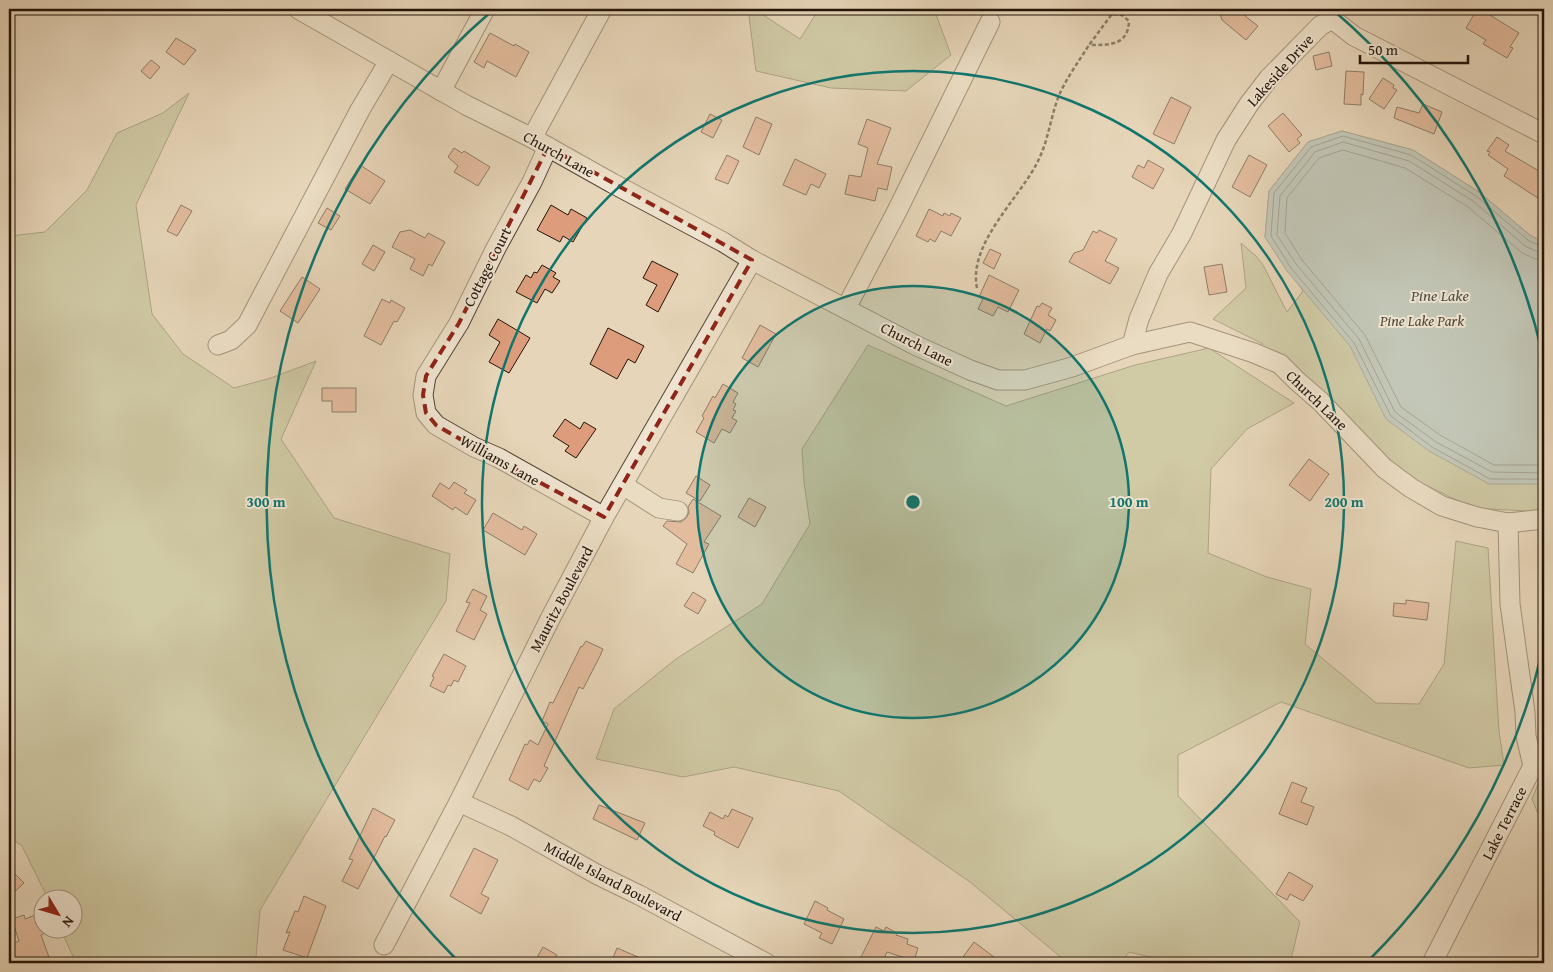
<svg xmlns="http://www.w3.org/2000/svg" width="1553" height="972" viewBox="0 0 1553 972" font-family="'Gentium Book Plus',serif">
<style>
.green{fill:#b5bd8f;stroke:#6c684c}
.water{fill:#99b7b7;stroke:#6a7671}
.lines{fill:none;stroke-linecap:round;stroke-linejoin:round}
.shore{stroke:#5e6660;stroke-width:1}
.building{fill:#dd9d7c;stroke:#231408}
.minor-casing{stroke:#544434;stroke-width:21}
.path{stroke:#231408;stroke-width:2.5;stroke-dasharray:4 2.5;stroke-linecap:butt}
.minor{stroke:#efe4d1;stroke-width:19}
.marked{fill:none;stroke:#8f2418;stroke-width:4;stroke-dasharray:10 6;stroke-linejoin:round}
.ring{fill:none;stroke:#0f766e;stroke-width:2.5}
.labels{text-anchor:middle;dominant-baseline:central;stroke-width:4;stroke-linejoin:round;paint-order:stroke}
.street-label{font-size:15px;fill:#231408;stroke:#efe4d1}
.park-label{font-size:15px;font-style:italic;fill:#4f4730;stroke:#efe4d1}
.water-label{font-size:16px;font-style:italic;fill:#4c4d45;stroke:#efe4d1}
.centre{fill:#0f766e;stroke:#efe4d1;stroke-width:2.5}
.ring-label{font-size:15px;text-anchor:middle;font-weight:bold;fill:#0f766e;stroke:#efe4d1;stroke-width:4;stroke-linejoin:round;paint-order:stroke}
</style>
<rect width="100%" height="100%" fill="#e6d5b8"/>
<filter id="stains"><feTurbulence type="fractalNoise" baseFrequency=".004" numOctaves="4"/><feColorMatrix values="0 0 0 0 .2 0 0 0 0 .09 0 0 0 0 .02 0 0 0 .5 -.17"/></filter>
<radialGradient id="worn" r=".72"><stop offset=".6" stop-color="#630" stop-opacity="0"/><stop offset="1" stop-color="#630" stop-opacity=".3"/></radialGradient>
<g class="green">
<path d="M748 9H754L800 39 819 9H934L951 55 906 91 831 88 756 71Z"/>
<path d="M189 93 136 205 152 314 183 354 234 388 271 378 316 361 281 439 334 518 450 554 446 601 260 910 256 957 260 963H76L61 930H72V900L48 899 22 846 9 837V236L45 232 87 190 117 133 163 113Z"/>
<path d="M1342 131 1413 150 1479 192 1531 236 1544 242V512L1473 508 1403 474 1296 366 1261 346 1263 344 1213 319 1246 288 1241 243 1256 256 1263 265 1287 312 1303 291 1265 237 1269 191 1308 142Z"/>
<path d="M868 345 1006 406 1135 365 1209 348 1294 403 1247 429 1211 469 1208 553 1267 577 1311 589 1305 644 1376 703 1419 704 1444 664 1456 541 1488 548 1499 731 1504 765 1469 768 1281 702 1178 755V796L1300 922 1290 963H1175L1129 952 1121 963H1068L970 882 839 791 734 767 683 777 596 759 614 709 676 659 762 604 810 524 804 482 802 449Z"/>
<path d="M1544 769V829L1532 799Z"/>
</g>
<path class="water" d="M1342 131 1413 150 1479 192 1531 236 1544 242V484H1489L1429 451 1386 419 1350 346 1287 271 1265 237 1269 191 1308 142Z"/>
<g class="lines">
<g class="shore">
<path d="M1544 247 1529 241 1476 196 1411 155 1343 136 1311 147 1274 193 1271 236 1291 268 1354 343 1391 416 1432 447 1490 479H1544"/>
<path d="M1544 253 1538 252 1525 246 1473 201 1409 161 1343 142 1315 152 1280 196 1277 235 1296 264 1359 339 1395 412 1436 442 1492 472 1544 473"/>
<path d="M1544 260 1535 259 1521 252 1468 207 1405 168 1343 150 1319 158 1287 198 1285 233 1302 260 1365 335 1401 407 1440 435 1494 465H1544"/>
</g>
</g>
<g class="building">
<path d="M1224 9H1251L1245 16 1258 26 1246 40 1222 20 1220 14Z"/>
<path d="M1476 11 1483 15 1485 12 1519 33 1510 47 1513 48 1507 58 1483 44 1486 40 1466 28Z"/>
<path d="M490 33 514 46 515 44 529 52 516 77 487 61 484 68 474 62Z"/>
<path d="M176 38 196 50 184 65 166 52Z"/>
<path d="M1329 52 1332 66 1316 70 1313 56Z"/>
<path d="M151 60 160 67 150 79 141 71Z"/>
<path d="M1346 71 1364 72 1363 95 1361 94V105L1344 104Z"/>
<path d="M1383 78 1394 85 1393 88 1397 90 1384 109 1369 99Z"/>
<path d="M1171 97 1191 107 1174 144 1153 134Z"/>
<path d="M1423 104 1442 112 1434 134 1394 118 1397 107 1419 113Z"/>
<path d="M1283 113 1302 135 1297 139 1300 143 1289 152 1268 126Z"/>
<path d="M710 114 722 120 713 138 701 132Z"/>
<path d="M756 117 772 124 759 155 743 147Z"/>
<path d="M867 119 891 128 877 164 892 167 887 190 878 188 875 201 845 194 849 175 861 177 868 148 858 144Z"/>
<path d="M1497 137 1509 145 1505 151 1544 174V202L1504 176 1508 169 1488 155 1490 152 1487 151Z"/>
<path d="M454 148 462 153 464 151 490 167 478 186 454 172 458 166 448 157Z"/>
<path d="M727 155 739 161 728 184 715 179Z"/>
<path d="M1249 155 1267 165 1250 197 1232 187Z"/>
<path d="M795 159 826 174 819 188 811 184 806 195 783 185Z"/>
<path d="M1148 160 1164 169 1153 189 1132 177 1138 165 1144 168Z"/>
<path d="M360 165 385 181 370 204 345 189Z"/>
<path d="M181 205 192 211 177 236 167 231Z"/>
<path d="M551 205 568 215 571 209 587 218 573 242 563 236 560 242 537 230Z"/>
<path d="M327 208 340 216 331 230 318 223Z"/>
<path d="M929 209 943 216 944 213 950 216 951 213 961 218 951 236 941 231 935 242 930 239 928 242 916 236Z"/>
<path d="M410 230 425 238 428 233 445 242 432 266 429 264 423 276 410 269 415 259 392 247 400 232Z"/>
<path d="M1099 230 1117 239 1105 261 1119 268 1110 284 1069 262 1074 253 1083 250 1093 231 1097 233Z"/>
<path d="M373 245 385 252 374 271 362 264Z"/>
<path d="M990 249 1001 254 994 269 983 263Z"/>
<path d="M652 261 678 274 658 312 646 305 657 285 643 278Z"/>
<path d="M1222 264 1227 292 1209 295 1204 267Z"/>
<path d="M542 265 556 273 553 277 560 281 552 293 545 289 537 303 516 292 526 275 531 278 534 272 537 273Z"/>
<path d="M989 275 1019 290 1008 312 998 307 993 316 978 309 983 299 979 297Z"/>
<path d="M302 277 320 289 298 323 280 311Z"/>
<path d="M382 299 390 303 391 300 405 308 397 322 394 321 381 345 364 336Z"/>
<path d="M1042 303 1052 308 1048 315 1056 320 1050 331 1047 329 1040 343 1024 334 1037 306 1039 307Z"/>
<path d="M498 319 530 338 509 373 489 362 500 342 489 335Z"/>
<path d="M760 325 776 334 758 367 742 358Z"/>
<path d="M608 328 644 346 635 363 628 359 617 379 590 364Z"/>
<path d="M723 384 738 393 733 402 736 404 733 410 736 411 732 418 737 421 730 433 722 429 714 443 696 432 704 418 702 416 713 396 715 398Z"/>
<path d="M322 388H356V412H332V401H322Z"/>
<path d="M565 419 580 429 584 422 596 429 576 458 565 451 569 446 553 436Z"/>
<path d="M1309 459 1329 474 1310 501 1289 485Z"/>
<path d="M696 476 710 485 700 501 686 493Z"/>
<path d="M454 482 467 490 464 493 476 500 467 515 455 507 453 510 432 496 440 483 449 489Z"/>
<path d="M749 498 766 507 755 527 738 517Z"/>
<path d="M693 499 721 516 704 542 709 544 693 573 676 564 687 544 663 526 667 521 681 522 686 518 689 513 688 507Z"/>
<path d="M493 513 522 530 524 526 537 534 525 555 483 530Z"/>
<path d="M473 589 487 596 480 610 487 614 474 640 456 631 470 603 466 602Z"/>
<path d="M693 592 706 600 698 614 684 606Z"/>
<path d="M1406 600 1429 603 1427 620 1393 616 1394 603 1406 604Z"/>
<path d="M586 641 603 649 600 656 583 689 579 687 544 766 548 768 540 782 534 779 528 790 509 780 525 744 527 745 530 740 538 745 548 724 542 721 550 702 553 703 581 646 582 647Z"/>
<path d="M444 654 466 666 458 682 454 680 451 686 448 685 444 693 430 686 434 677 432 676Z"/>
<path d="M1292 782 1307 788 1301 802 1314 807 1307 825 1279 814Z"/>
<path d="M599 805 645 823 637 840 593 819Z"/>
<path d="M373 808 395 820 386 837 385 836 358 889 342 881 353 860 349 859Z"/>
<path d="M732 809 753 818 738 848 714 835 715 832 703 826 710 812 723 819 725 815 728 817Z"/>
<path d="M474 848 498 860 481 894 489 898 481 914 450 896Z"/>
<path d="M9 868 24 883 9 897Z"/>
<path d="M1289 872 1313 886 1303 901 1290 894 1287 900 1276 894Z"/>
<path d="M304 896 326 906 307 958 283 950 290 932 286 933 295 911 298 912Z"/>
<path d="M815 901 828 908 827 910 844 919 832 944 819 938 822 933 804 924Z"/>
<path d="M38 914 45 933 41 935 49 957 46 958 48 963H9V945L19 941 12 919 24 915 25 919Z"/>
<path d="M876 927 884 931 886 927 897 933 896 935 908 939 907 944 918 948 914 961 887 952 882 963H858Z"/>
<path d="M974 942 1002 963H971L963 957Z"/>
<path d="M543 947 557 955 552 963H534Z"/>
<path d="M617 948 652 963H611Z"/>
</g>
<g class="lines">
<g class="minor-casing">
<g id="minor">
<path d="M298 9 466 105 532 138 612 183 723 242 752 260 915 345 970 370 998 380H1025L1072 367 1132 345 1190 332 1254 353 1280 364 1297 381 1320 401 1384 468 1411 488 1442 506 1477 517 1508 523 1544 519"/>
<path d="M1332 19 1354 36 1544 134"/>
<path d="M441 91 485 9"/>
<path d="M532 138 602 9"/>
<path d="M548 147 532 182 496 248 459 323 426 376 423 395 426 413 436 425 474 447 499 458 604 517"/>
<path d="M846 308 896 213 990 22"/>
<path d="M218 345 231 340 247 325 360 110 389 61"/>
<path d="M1132 345 1139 319 1158 274 1182 233 1226 140 1249 104 1269 78 1320 26 1332 19"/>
<path d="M623 485 659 508 678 511"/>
<path d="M459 802 511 826 598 875 639 895 766 963"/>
<path d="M384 945 459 802 551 617 604 517 752 260"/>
<path d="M1432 963 1533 766 1526 736 1525 712 1510 604 1508 523"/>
</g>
</g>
<path class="path" d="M977 288C968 244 1018 200 1037 163 1048 142 1050 120 1058 98 1065 80 1079 61 1089 45L1112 14 1122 15 1129 21C1128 46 1109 45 1089 45"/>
<use href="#minor" class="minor"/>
</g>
<path d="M0 0H1553V972H0ZM548 147 752 260 604 517 474 447 436 425 426 413 423 395 426 376 459 323Z" fill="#e6d5b8" fill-opacity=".55" fill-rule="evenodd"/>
<path class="marked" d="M548 147 752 260 604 517 474 447 436 425 426 413 423 395 426 376 459 323Z"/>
<circle cx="913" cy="502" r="216" fill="#0f766e" fill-opacity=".12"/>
<g class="ring">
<circle cx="913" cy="502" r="216"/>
<circle cx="913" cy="502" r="431"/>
<path d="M1543 648A647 647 0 0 1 1370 959M456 959A647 647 0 0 1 493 10M1333 10A647 647 0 0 1 1543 356"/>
</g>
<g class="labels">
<g class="street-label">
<text transform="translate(1280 70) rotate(-48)">Lakeside Drive</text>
<text transform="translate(559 154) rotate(29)">Church Lane</text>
<text transform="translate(487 267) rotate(-63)">Cottage Court</text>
<text transform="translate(917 344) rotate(27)">Church Lane</text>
<text transform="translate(1317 400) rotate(44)">Church Lane</text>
<text transform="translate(500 460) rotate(29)">Williams Lane</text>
<text transform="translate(561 599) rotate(-62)">Mauritz Boulevard</text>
<text transform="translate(1504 823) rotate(-63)">Lake Terrace</text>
<text transform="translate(613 881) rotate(28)">Middle Island Boulevard</text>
</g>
<g class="park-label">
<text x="1422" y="320">Pine Lake Park</text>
</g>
<g class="water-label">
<text x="1440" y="295">Pine Lake</text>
</g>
</g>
<circle cx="913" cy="502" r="8" class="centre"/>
<g class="ring-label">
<text x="1129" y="507">100 m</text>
<text x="1344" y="507">200 m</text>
<text x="266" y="507">300 m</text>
</g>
<rect width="1553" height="972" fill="none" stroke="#e6d5b8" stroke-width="30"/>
<rect x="10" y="10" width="1533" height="952" fill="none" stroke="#231408" stroke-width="2.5"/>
<rect x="15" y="15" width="1523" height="942" fill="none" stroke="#231408"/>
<g transform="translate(58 914) rotate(128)"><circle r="24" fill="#efe4d1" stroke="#9d9181"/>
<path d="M0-4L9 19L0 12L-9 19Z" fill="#8f2418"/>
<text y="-8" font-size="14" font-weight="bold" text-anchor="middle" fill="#231408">N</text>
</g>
<path d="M1360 55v8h108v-8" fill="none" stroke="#231408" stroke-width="2.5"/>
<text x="1368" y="55" font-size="15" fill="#231408" stroke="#efe4d1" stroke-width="4" paint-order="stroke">50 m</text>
<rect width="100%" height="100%" filter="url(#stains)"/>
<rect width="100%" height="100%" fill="url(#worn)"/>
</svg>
